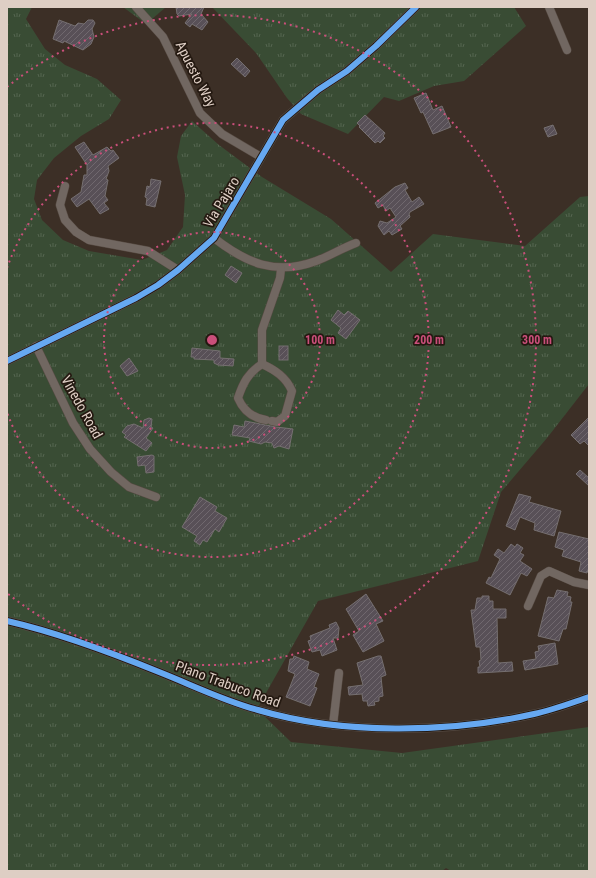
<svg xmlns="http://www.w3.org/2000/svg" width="596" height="878" viewBox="0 0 596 878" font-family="'Roboto Condensed',sans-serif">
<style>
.grass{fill:url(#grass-tufts)}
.building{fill:url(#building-hatch);stroke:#756f70}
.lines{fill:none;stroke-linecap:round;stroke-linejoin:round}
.minor-casing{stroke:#574b43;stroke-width:9}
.minor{stroke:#716761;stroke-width:8}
.cycleway-casing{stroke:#241911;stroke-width:8}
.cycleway{stroke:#66a8f1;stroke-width:6}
.ring{fill:none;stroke:#ca4f7a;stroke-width:2;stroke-dasharray:2 4}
.labels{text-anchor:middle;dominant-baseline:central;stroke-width:3.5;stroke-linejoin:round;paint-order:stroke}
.street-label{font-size:14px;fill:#decec4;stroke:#241911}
.centre{fill:#ca4f7a;stroke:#241911;stroke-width:2}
.ring-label{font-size:12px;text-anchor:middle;font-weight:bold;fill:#ca4f7a;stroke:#241911;stroke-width:3.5;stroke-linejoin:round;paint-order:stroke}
</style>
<defs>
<pattern id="grass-tufts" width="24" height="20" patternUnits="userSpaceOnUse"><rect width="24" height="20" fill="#394c34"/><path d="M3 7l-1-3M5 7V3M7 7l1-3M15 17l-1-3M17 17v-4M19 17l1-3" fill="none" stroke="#556550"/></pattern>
<pattern id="building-hatch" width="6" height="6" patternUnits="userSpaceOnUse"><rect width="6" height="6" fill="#585057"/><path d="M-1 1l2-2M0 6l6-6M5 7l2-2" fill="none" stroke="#70686e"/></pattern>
</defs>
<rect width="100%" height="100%" fill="#3c2f26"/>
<g class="grass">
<path d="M7 7H32L26 19 45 49 65 65 97 79 121 100 109 119 81 136 54 158 37 180 34 199 42 220 63 240 89 251 142 260 167 250 183 227 185 195 177 157 181 136 192 121 219 145 262 177 331 219 391 272 433 234 525 246 580 197 589 196V384L547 438 501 492 478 561 318 601 257 709 291 742 402 753 589 727V871H451L446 868 442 871H7Z"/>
<path d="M123 7H166L146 24Z"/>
<path d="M212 7H514L526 26 464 81 434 86 399 101 384 97 348 134 301 114 287 98 256 53Z"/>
</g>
<g class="building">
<path d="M176 7H204L201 14 208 22 202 30 192 24 190 27 185 23 192 14 179 16 177 14Z"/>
<path d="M59 20 75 26 78 23 84 24 88 20H93L95 23 92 29 94 37 91 44 83 50 64 41 63 43 53 39Z"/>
<path d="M237 58 250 71 245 77 231 64Z"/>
<path d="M426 93 433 110 442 106 451 127 433 134 423 112 421 113 414 98Z"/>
<path d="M365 115 385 133 383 136 385 138 380 143 378 141 375 143 359 127 360 126 357 123Z"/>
<path d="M553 125 557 134 548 137 544 128Z"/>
<path d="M84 142 93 155 107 147 111 151 113 150 119 158 108 166 109 171 106 179 108 180 105 196 108 200 104 203 109 209 100 214 89 199 77 207 71 199 81 192 84 175H87V165L75 147Z"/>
<path d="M151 179 161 181 155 207 146 205 147 198 145 197 147 186 150 187Z"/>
<path d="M405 183 408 188 405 190 412 202 419 197 424 204 410 212 409 214 410 217 400 226 402 229 392 235 389 231 384 235 378 226 380 221 387 223 396 217 390 208 386 211 383 205 378 208 375 203 395 187Z"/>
<path d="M231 266 242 273 236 283 225 275Z"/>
<path d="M338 310 344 315 348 311 360 320 346 339 338 333 341 328 331 320Z"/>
<rect x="279" y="346" width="9" height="14"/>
<path d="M192 348 220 351V358L234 359 233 366 218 365 214 363V360L194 359V357H191Z"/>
<path d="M129 358 138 371 127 376 120 366Z"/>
<path d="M589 417V446L584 441 580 444 571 435Z"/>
<path d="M149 418 152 419 151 427 153 428 146 438 152 443 146 451 124 437 126 435 122 432 127 426 134 424 143 428 144 420Z"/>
<path d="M245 421 276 427 293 429 289 449 279 446 274 448 272 443 265 442 261 444 249 441 250 438 232 435 234 425 244 427Z"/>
<path d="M152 455 154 456V472L146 473 145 465 138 466 137 457Z"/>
<path d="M580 470 589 478V486L576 474Z"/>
<path d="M519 494 531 497 529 502 561 511 554 536 534 530 535 523 520 517 515 530 506 526Z"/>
<path d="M200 497 217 507 215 511 227 518 219 532 215 529 207 542 203 540 200 545 194 541 197 536 182 527Z"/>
<path d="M559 532 589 539V567L587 573 579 571 581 562 562 556 564 550 555 547Z"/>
<path d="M511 544 515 547 517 544 523 548 520 553 524 555 520 561 532 569 527 576 521 573 510 595 486 583 489 577 491 578 500 559 494 555 498 549 504 553Z"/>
<path d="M557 590 568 592 567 596 571 597 570 602H572L566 629H563L559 641 538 636 548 597 554 598Z"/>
<path d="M366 594 383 621 376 624 384 641 363 652 353 635 359 631 346 609Z"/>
<path d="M482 596H489V601H493V609H506V618H497L498 663 512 662 513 671 478 673V667H480L479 661 481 660 480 647H476L471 610H475L477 598H482Z"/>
<path d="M336 622 339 628 338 638H333L337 650 322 656 320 650 312 652 308 641 311 640 310 636 330 628 329 625Z"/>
<path d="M555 643 558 664 525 670 523 661 536 659 535 652 539 651 538 646Z"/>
<path d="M294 656 309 662 307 669 319 674 314 687 317 688 310 706 286 697 295 674 288 671 290 659H293Z"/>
<path d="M378 656H381L386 675 381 677 383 696 379 697V701L374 702 375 705 368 706 367 701H363L362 694 349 695 348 687 363 685 357 663Z"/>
</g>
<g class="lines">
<g class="minor-casing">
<g id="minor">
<path d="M136 7 163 37 200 113 222 134 261 157"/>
<path d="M549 7 567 50"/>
<path d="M65 186 60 205 65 220 76 232 89 240 148 251 178 270"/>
<path d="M214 238C246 263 276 276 316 261 330 256 342 248 356 243"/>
<path d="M36 346 73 423 90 449 111 472 129 487 156 497"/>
<path d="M7 361 136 298 158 285 178 270 214 238 283 120 318 90 347 71 376 46 416 7"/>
<path d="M262 364V330L280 278 281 269"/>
<path d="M266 420C253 418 243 410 238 398 243 383 248 373 262 364 275 370 286 377 292 391L285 416 277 422 272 421"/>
<path d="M528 606 541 576 549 571 574 582 589 585"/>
<path d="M7 621C59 633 110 652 159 672 192 685 224 701 258 710 342 735 449 733 534 714 553 710 571 703 589 697"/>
<path d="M333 725 339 673"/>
</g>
</g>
<use href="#minor" class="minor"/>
<g class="cycleway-casing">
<g id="cycleway">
<path d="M7 361 136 298 158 285 178 270 214 238 283 120 318 90 347 71 376 46 416 7"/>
<path d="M7 621C59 633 110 652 159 672 192 685 224 701 258 710 342 735 449 733 534 714 553 710 571 703 589 697"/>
</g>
</g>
<use href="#cycleway" class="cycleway"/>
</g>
<g class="ring">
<circle cx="212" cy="340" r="108"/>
<path d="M7 268A217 217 0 1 1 7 412"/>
<path d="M7 87A325 325 0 1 1 7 593"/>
</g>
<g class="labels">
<g class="street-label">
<text transform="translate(196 74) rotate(63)">Apuesto Way</text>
<text transform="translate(221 202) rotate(-59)">Via Pajaro</text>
<text transform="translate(82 407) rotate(61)">Vinedo Road</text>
<text transform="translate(228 684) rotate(20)">Plano Trabuco Road</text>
</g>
</g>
<circle cx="212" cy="340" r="6" class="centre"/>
<g class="ring-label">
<text x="320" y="344">100 m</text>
<text x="429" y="344">200 m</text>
<text x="537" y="344">300 m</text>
</g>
<rect width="596" height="878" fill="none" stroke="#decec4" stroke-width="16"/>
</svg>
